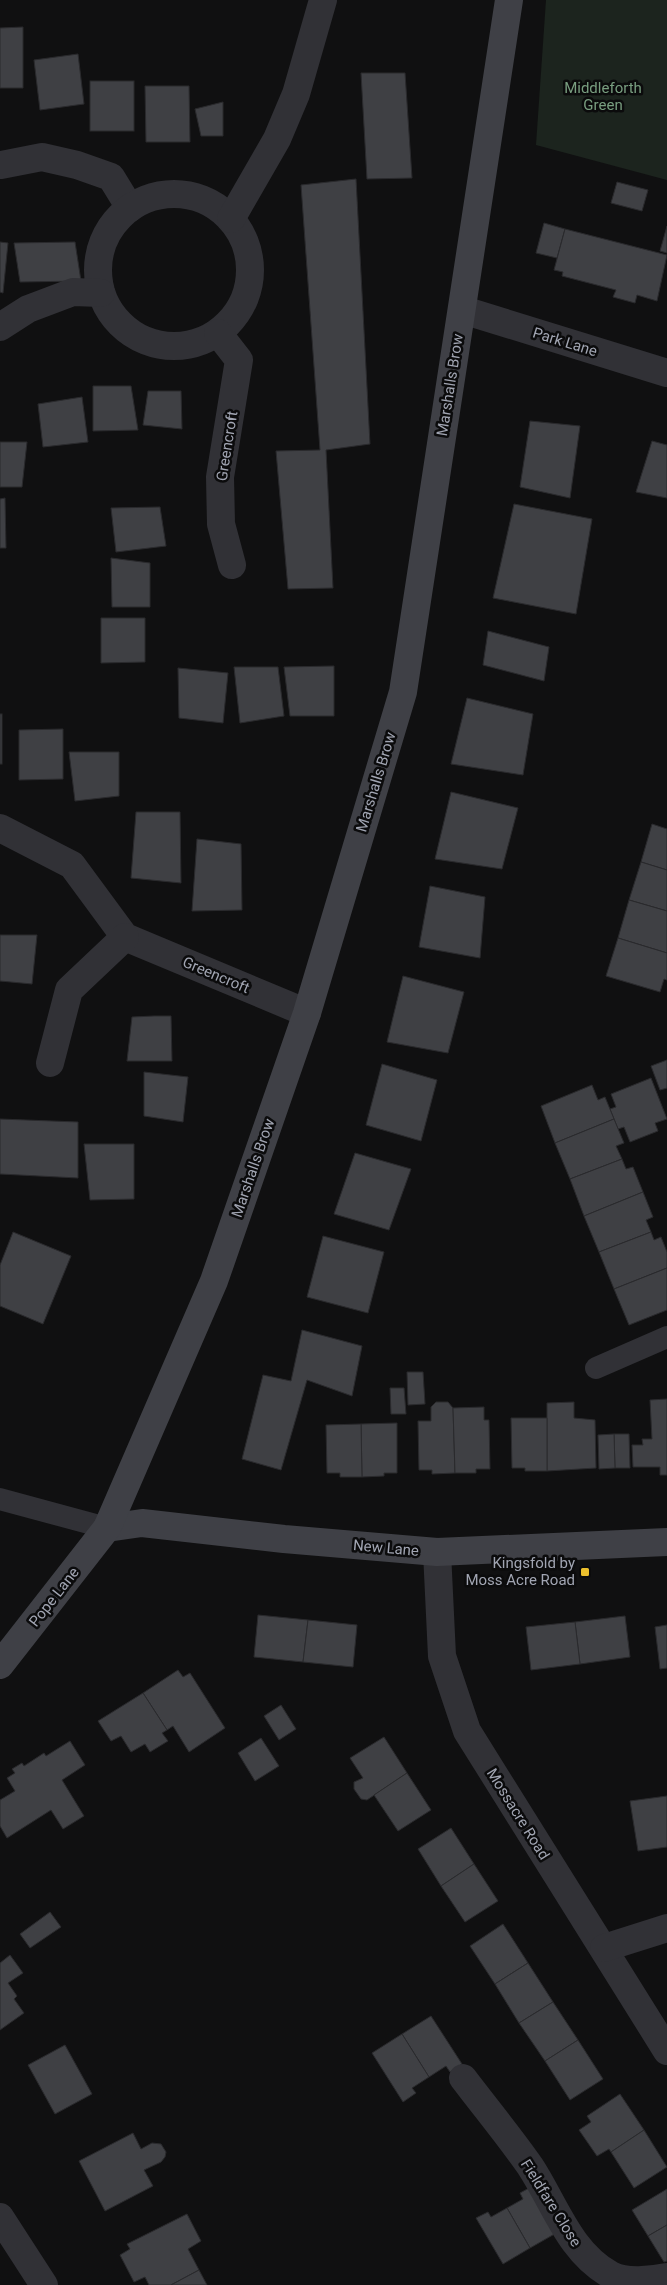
<svg xmlns="http://www.w3.org/2000/svg" width="667" height="2285" viewBox="0 0 667 2285" font-family="Roboto,sans-serif">
<style>
.green{fill:#1c241e}
.building{fill:#3f4044;stroke:#2a2a2d}
.lines{fill:none;stroke-linecap:round;stroke-linejoin:round}
.lane{stroke:#313136;stroke-width:22}
.street{stroke:#313136;stroke-width:28}
.secondary{stroke:#3f4046;stroke-width:28}
.poi-dot{fill:#ecc02d;stroke:#0b0b0c;stroke-width:2}
.labels{text-anchor:middle;dominant-baseline:central;stroke-width:5;stroke-linejoin:round;paint-order:stroke}
.park-label{font-size:15px;fill:#789d7f;stroke:#0b0b0c}
.street-label{font-size:15px;fill:#a1a5b2;stroke:#0b0b0c}
.poi-label{font-size:15px;fill:#a1a5b2;stroke:#0b0b0c;text-anchor:end}
</style>
<rect width="100%" height="100%" fill="#101011"/>
<path class="green" d="M546 0H667V180L536 145Z"/>
<g class="building">
<path d="M23 27V88H0V28Z"/>
<path d="M78 54 84 104 40 110 34 60Z"/>
<path d="M361 73H405L412 178 367 179Z"/>
<rect x="90" y="81" width="44" height="50"/>
<path d="M145 86H189L190 142H146Z"/>
<path d="M223 102V136H201L195 109Z"/>
<path d="M356 179 370 444 326 450 333 588 288 589 276 451 320 450 301 185Z"/>
<path d="M617 182 648 190 642 211 611 203Z"/>
<path d="M544 223 565 229 557 258 536 253Z"/>
<path d="M667 226V253L660 251Z"/>
<path d="M565 229 667 255 657 301 637 295 635 303 613 297 616 290 562 276 563 272 554 270Z"/>
<path d="M0 242 8 243 3 293 0 292Z"/>
<path d="M75 242 81 281 20 282 14 243Z"/>
<path d="M93 386H131L138 430 93 431Z"/>
<path d="M148 391H181L182 429 143 425Z"/>
<path d="M82 397 88 442 43 447 38 404Z"/>
<path d="M530 421 580 426 570 498 520 487Z"/>
<path d="M652 441 667 445V498L636 492Z"/>
<path d="M0 442H27L22 487H0Z"/>
<path d="M5 498 6 548H0V499Z"/>
<path d="M514 504 592 519 576 614 493 598Z"/>
<path d="M160 507 166 546 116 552 111 508Z"/>
<path d="M111 558 150 563V607H112Z"/>
<path d="M101 618H145V662L101 663Z"/>
<path d="M488 631 549 647 544 681 483 665Z"/>
<path d="M334 666V716H290L284 667Z"/>
<path d="M234 667H278L284 716 240 723Z"/>
<path d="M178 668 228 673 223 723 179 718Z"/>
<path d="M467 698 533 714 523 775 451 764Z"/>
<rect x="0" y="714" width="2" height="50"/>
<path d="M63 729V779L19 780V730Z"/>
<path d="M69 752H119V796L75 801Z"/>
<path d="M451 792 518 808 502 869 435 859Z"/>
<path d="M136 812H180L181 883 131 878Z"/>
<path d="M652 824 667 829V870L641 862Z"/>
<path d="M197 839 241 844 242 910 192 911Z"/>
<path d="M641 862 667 870V911L629 900Z"/>
<path d="M430 886 485 897 480 958 419 947Z"/>
<path d="M629 900 667 911V953L618 938Z"/>
<path d="M0 935H37L32 984 0 981Z"/>
<path d="M618 938 667 953V980L664 979 660 992 606 976Z"/>
<path d="M403 976 464 992 448 1053 387 1042Z"/>
<path d="M154 1016H171L172 1061H127L132 1017Z"/>
<path d="M667 1060V1088L660 1090 651 1066Z"/>
<path d="M382 1064 437 1080 421 1141 366 1125Z"/>
<path d="M144 1072 188 1077 183 1122 144 1116Z"/>
<path d="M651 1078 667 1119 655 1123 658 1131 630 1142 624 1127 618 1129 610 1109 616 1107 611 1094Z"/>
<path d="M592 1085 598 1100 605 1097 614 1119 555 1143 541 1106Z"/>
<path d="M0 1119 78 1122V1178L0 1174Z"/>
<path d="M614 1119 624 1143 616 1146 622 1159 570 1179 555 1143Z"/>
<path d="M84 1144H134V1199L90 1200Z"/>
<path d="M355 1153 411 1169 389 1230 334 1214Z"/>
<path d="M622 1159 626 1169 633 1167 643 1192 584 1216 570 1179Z"/>
<path d="M643 1192 653 1217 646 1220 651 1232 599 1252 584 1216Z"/>
<path d="M13 1232 71 1256 43 1324 0 1306V1265Z"/>
<path d="M651 1232 654 1240 661 1237 667 1252V1268L614 1289 599 1252Z"/>
<path d="M323 1236 384 1252 368 1313 307 1297Z"/>
<path d="M667 1268V1310L629 1325 614 1289Z"/>
<path d="M302 1330 362 1346 352 1396 307 1380 281 1470 242 1459 263 1375 291 1381Z"/>
<path d="M407 1372H423L425 1404 408 1405Z"/>
<path d="M390 1388H404L406 1414H391Z"/>
<path d="M667 1399V1475H660V1467H633L632 1445H643L642 1439H652L650 1400Z"/>
<path d="M436 1402H448L453 1408 455 1473 432 1474V1470H419L418 1421H431V1407Z"/>
<path d="M574 1402V1418L595 1420 596 1468 547 1471V1403Z"/>
<path d="M484 1407V1420H489L490 1469H476V1473H455L453 1408Z"/>
<path d="M511 1418H547V1471H525V1468H512Z"/>
<path d="M397 1423V1473H384V1476L362 1477 361 1424Z"/>
<path d="M361 1424 362 1477H340V1473H327L326 1425Z"/>
<path d="M614 1434H629L630 1468H615Z"/>
<path d="M614 1434 615 1468 599 1469 598 1435Z"/>
<path d="M258 1615 308 1620 303 1662 254 1657Z"/>
<path d="M625 1616 630 1657 580 1664 575 1622Z"/>
<path d="M308 1620 357 1625 353 1667 303 1662Z"/>
<path d="M575 1622 580 1664 531 1670 526 1627Z"/>
<path d="M667 1625V1668L660 1669 655 1627Z"/>
<path d="M178 1670 183 1677 190 1673 225 1728 189 1752 173 1726 167 1730 143 1693Z"/>
<path d="M143 1693 167 1730 162 1733 168 1741 150 1752 145 1744 131 1752 121 1736 111 1741 98 1721Z"/>
<path d="M281 1705 296 1729 279 1740 264 1716Z"/>
<path d="M384 1737 407 1773 367 1800 361 1799 354 1789V1782L363 1778 350 1758Z"/>
<path d="M261 1738 279 1766 255 1781 238 1753Z"/>
<path d="M70 1741 85 1765 62 1780 84 1816 63 1829 51 1810 7 1838 0 1826V1800L15 1791 7 1778 15 1773 12 1769 22 1763 24 1766 44 1753 46 1756Z"/>
<path d="M407 1773 431 1810 398 1831 374 1795Z"/>
<path d="M667 1796V1847L638 1851 630 1801Z"/>
<path d="M451 1828 474 1864 441 1886 418 1849Z"/>
<path d="M474 1864 498 1901 465 1922 441 1886Z"/>
<path d="M50 1912 61 1927 30 1948 20 1934Z"/>
<path d="M503 1924 528 1963 495 1984 470 1946Z"/>
<path d="M10 1955 23 1973 8 1983 17 1996 14 1999 24 2013 0 2030V1963Z"/>
<path d="M528 1963 553 2002 519 2023 495 1984Z"/>
<path d="M553 2002 578 2040 545 2061 519 2023Z"/>
<path d="M431 2016 462 2064 450 2072 446 2066 429 2077 402 2034Z"/>
<path d="M402 2034 429 2077 412 2088 416 2093 403 2102 372 2053Z"/>
<path d="M578 2040 603 2079 570 2100 545 2061Z"/>
<path d="M65 2045 92 2094 55 2114 28 2065Z"/>
<path d="M620 2094 644 2130 611 2152 609 2149 597 2156 579 2130 591 2122 587 2116Z"/>
<path d="M644 2130 667 2167 634 2188 611 2152Z"/>
<path d="M133 2133 141 2149 152 2143 161 2144 166 2152 165 2157 161 2162 144 2170 153 2186 105 2211 79 2161Z"/>
<path d="M531 2187 558 2232 530 2248 507 2208 523 2199 520 2193Z"/>
<path d="M667 2189V2225L648 2236 632 2210Z"/>
<path d="M507 2208 530 2248 503 2264 476 2218 488 2212 491 2217Z"/>
<path d="M187 2214 201 2241 188 2249 199 2270 171 2285H149L145 2277 134 2282 120 2255 130 2249 127 2244Z"/>
<path d="M667 2225V2261L664 2262 648 2236Z"/>
<path d="M199 2270 207 2285H171Z"/>
</g>
<g class="lines">
<g class="lane">
<path d="M596 1368 667 1337"/>
<path d="M0 1499 107 1528"/>
</g>
<g class="street">
<path d="M1 165 42 157 77 165 111 177 130 208"/>
<circle cx="174" cy="270" r="76"/>
<path d="M231 219 277 139 296 94 323 0"/>
<path d="M463 310 667 373"/>
<path d="M0 327 28 309 73 292 101 293"/>
<path d="M218 333 239 360 220 477 221 524 232 565"/>
<path d="M0 828 72 865 125 937 307 1013"/>
<path d="M50 1063 69 990 125 937"/>
<path d="M437 1552 442 1656 467 1731 667 2051"/>
<path d="M604 1948 667 1928"/>
<path d="M463 2078C485 2107 509 2136 530 2166 555 2204 569 2252 611 2275 625 2283 652 2280 667 2277"/>
<path d="M0 2217 44 2285"/>
</g>
<g class="secondary">
<path d="M107 1528 142 1523 284 1539 437 1552 667 1542"/>
<path d="M0 1665 107 1528 214 1281 307 1013 403 692 509 0"/>
</g>
</g>
<rect class="poi-dot" x="580" y="1567" width="10" height="10" rx="2.5"/>
<g class="labels">
<g class="park-label">
<text x="603" y="88">Middleforth<tspan x="603" dy="17">Green</tspan></text>
</g>
<g class="street-label">
<text transform="translate(565 342) rotate(17)">Park Lane</text>
<text transform="translate(450 385) rotate(-81)">Marshalls Brow</text>
<text transform="translate(227 446) rotate(-81)">Greencroft</text>
<text transform="translate(376 782) rotate(-73)">Marshalls Brow</text>
<text transform="translate(216 975) rotate(23)">Greencroft</text>
<text transform="translate(253 1168) rotate(-71)">Marshalls Brow</text>
<text transform="translate(386 1548) rotate(5)">New Lane</text>
<text transform="translate(54 1597) rotate(-52)">Pope Lane</text>
<text transform="translate(518 1814) rotate(58)">Mossacre Road</text>
<text transform="translate(551 2203) rotate(58)">Fieldfare Close</text>
</g>
<g class="poi-label">
<text x="575" y="1563">Kingsfold by<tspan x="575" dy="17">Moss Acre Road</tspan></text>
</g>
</g>
</svg>
